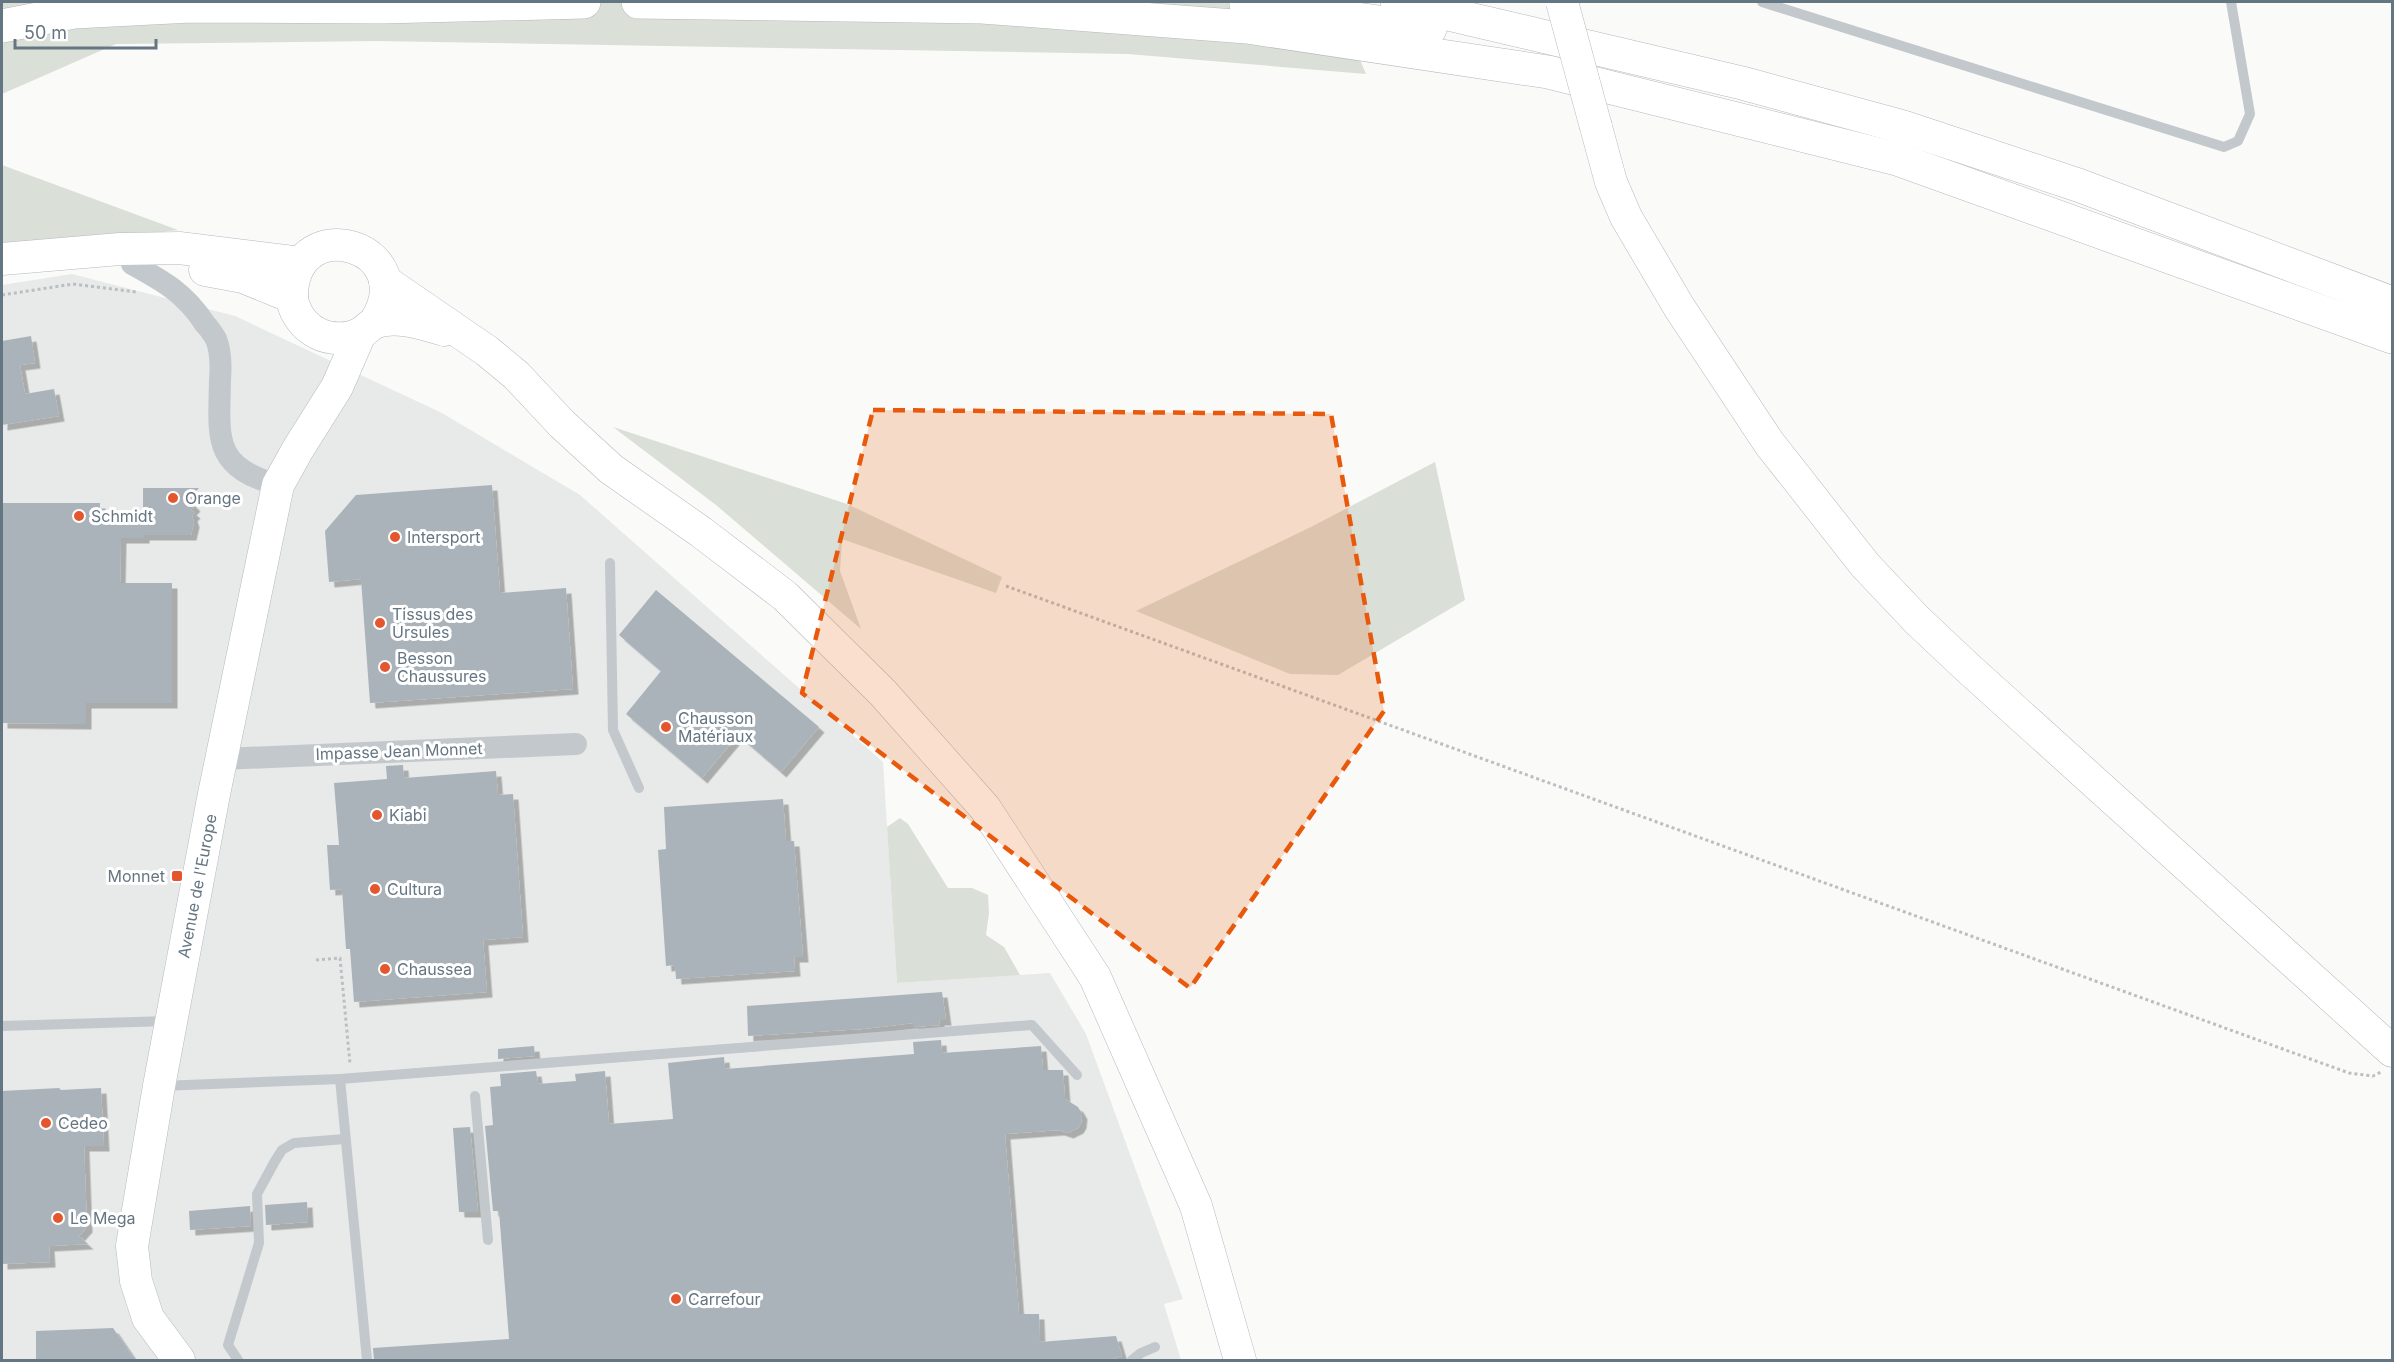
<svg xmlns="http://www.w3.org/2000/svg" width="2394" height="1362" viewBox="0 0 2394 1362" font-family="Inter,sans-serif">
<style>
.built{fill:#e8e9e9}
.green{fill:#dadfd7}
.building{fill:#aab3b9;filter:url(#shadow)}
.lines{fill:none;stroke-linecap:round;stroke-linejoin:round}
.secondary-casing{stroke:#b3babf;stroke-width:33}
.highway-casing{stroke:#b4b9bd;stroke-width:34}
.path{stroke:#bbbfc2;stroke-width:3;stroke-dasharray:3 3;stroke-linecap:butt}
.lane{stroke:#c3c8cc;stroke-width:10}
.street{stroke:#c3c8cc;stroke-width:22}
.secondary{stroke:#fff;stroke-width:32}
.highway{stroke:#fff;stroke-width:33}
.secondary-bridge-casing{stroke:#b3babf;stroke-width:33;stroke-linecap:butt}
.secondary-bridge{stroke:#fff;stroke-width:32}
.marked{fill:#e8590c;fill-opacity:0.2;stroke:#e8590c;stroke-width:4.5;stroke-dasharray:12 8;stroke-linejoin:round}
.poi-dot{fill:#e4572e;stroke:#fff;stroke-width:2}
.labels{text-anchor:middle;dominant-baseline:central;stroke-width:6;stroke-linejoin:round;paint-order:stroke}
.poi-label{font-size:16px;fill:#657683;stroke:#fff;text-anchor:start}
.street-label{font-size:16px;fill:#657683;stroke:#fff}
</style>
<defs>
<filter id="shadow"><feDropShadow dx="5.5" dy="5.5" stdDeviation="0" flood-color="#0004"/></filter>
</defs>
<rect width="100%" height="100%" fill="#fafaf8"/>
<path class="built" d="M72 274 235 316 442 413 580 495 883 762 897 983 1050 973 1086 1034 1183 1299 1164 1304 1181 1360H2V285Z"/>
<g class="green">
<path d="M2 2H1335L1366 74 1128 54 377 41 116 44 2 94Z"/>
<path d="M2 165 178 230 2 250Z"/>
<path d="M613 427 847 504 1002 577 996 593 842 539 840 571 861 629 716 505Z"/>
<path d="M1435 462 1465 600 1338 675 1290 674 1136 611 1311 527Z"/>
<path d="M900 818 908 824 948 888H972L988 895 989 913 986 935 1004 947 1020 975 897 983 887 827Z"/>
</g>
<g class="building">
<path d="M31 336 35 363 20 365 25 394 54 389 59 416 2 425V341Z"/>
<path d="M492 485 500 593 566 588 573 689 370 703 361 579 329 582 325 531 356 495Z"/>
<path d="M143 488H199L188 499 195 506 191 510 195 513 192 516 194 522 191 535H144V538H121L120 583H172V703H86V724L2 723V503H100V513L143 512Z"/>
<path d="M656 590 819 727 781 772 738 735 702 778 626 714 661 671 619 635Z"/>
<path d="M403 765 404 778 496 771 498 795 513 794 523 937 483 940 487 992 354 1002 350 949H346L342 889 330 890 327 845H339L334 783 387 779 386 766Z"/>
<path d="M783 799 786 841H794L803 957H794L795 971 676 979 675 965 666 966 658 850 666 849 664 807Z"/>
<path d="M942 992 946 1020H939L940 1025 913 1027V1023L863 1029 748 1036 747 1006Z"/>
<path d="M941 1040 942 1053 1041 1046 1043 1070H1063L1065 1099 1078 1107 1082 1114 1081 1123 1078 1128 1068 1133 1059 1130 1005 1134 1019 1314H1039L1040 1342 1116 1336 1122 1356 1109 1360H374L373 1348 509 1339 499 1211H493L485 1126 493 1125 490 1087 501 1086 500 1074 536 1071 538 1084 576 1081 575 1074 605 1071 609 1124 673 1119 668 1063 724 1057 725 1069 914 1054 913 1042Z"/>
<path d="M534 1046 535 1056 498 1059V1049Z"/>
<path d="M59 1088 61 1090 101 1088 104 1146H84L87 1227 79 1236 88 1244 49 1246 50 1262 2 1264V1091Z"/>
<path d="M470 1127 478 1212H459L453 1128Z"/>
<path d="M307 1202 308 1222 266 1225 265 1205Z"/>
<path d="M250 1206 251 1226 190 1230 189 1211Z"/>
<path d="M113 1328 135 1360H36V1331Z"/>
</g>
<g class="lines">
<g class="secondary-casing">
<g id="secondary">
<path d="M1596 127 1611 182 1626 217 1679 307 1769 443 1865 565 1917 620 1968 668 2392 1051"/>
<path d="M2 259 120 249 179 248 301 263"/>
<path d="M205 270 243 277 292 297"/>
<path d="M385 281 487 351 516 375 562 424 611 469 701 532 785 596 883 693 985 808 1095 977 1196 1206 1240 1360"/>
<path d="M375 322C423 246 296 209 292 293 291 309 303 326 317 333 330 340 349 340 361 333 366 330 371 324 376 322 398 315 423 324 444 330"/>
<path d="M179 1360 148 1318 136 1281 132 1246 159 1086 214 794 278 485 298 449 337 387 360 334"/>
</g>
</g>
<g class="highway-casing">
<g id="highway">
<path d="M638 2 982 7 1247 27 1548 72 1897 159 2392 337"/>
<path d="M1397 2 1742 83 1903 127 2078 185 2392 303"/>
<path d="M1246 4 1430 29"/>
<path d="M2 26 74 12 191 6 382 7 584 2"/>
</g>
</g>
<g class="path">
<path d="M2 295 73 284 136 292"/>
<path d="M1006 586 2349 1073 2373 1076 2381 1072"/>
<path d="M316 960 340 958 350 1064"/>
</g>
<g class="lane">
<path d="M1762 2 2224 147 2238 141 2250 114 2231 2"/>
<path d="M610 563 613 730 639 788"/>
<path d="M2 1026 168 1021"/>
<path d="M340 1079 1032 1025 1077 1075"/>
<path d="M161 1086 340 1079 367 1360"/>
<path d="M475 1096 488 1240"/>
<path d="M238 1360 228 1345 259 1243 257 1194 275 1161 282 1150 294 1143 345 1139"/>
<path d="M1132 1360 1141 1353 1155 1347"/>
</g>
<g class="street">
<path d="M132 264C163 281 185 293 205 324 209 328 213 334 216 339 221 351 221 367 220 380 219 438 212 467 278 485"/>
<path d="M222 759 576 744"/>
</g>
<use href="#secondary" class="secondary"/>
<use href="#highway" class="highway"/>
<g class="secondary-bridge-casing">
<path id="secondary-bridge" d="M1562 2 1596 127"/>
</g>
<use href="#secondary-bridge" class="secondary-bridge"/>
</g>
<path class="marked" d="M873 410 1331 414 1384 711 1190 988 802 693Z"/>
<g class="poi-dot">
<circle cx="173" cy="498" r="6"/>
<circle cx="79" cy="516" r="6"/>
<circle cx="395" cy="537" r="6"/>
<circle cx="380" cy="623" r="6"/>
<circle cx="385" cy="667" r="6"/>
<circle cx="666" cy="727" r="6"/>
<circle cx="377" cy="815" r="6"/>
<rect x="171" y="870" width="12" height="12" rx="3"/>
<circle cx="375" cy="889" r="6"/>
<circle cx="385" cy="969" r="6"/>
<circle cx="46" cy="1123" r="6"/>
<circle cx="58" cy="1218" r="6"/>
<circle cx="676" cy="1299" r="6"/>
</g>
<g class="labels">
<g class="poi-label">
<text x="185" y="498">Orange</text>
<text x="91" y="516">Schmidt</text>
<text x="407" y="537">Intersport</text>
<text x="392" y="614">Tissus des<tspan x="392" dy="18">Ursules</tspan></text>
<text x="397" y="658">Besson<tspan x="397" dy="18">Chaussures</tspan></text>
<text x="678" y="718">Chausson<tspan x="678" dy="18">Matériaux</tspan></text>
<text x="389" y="815">Kiabi</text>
<text x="165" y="876" text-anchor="end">Monnet</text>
<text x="387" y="889">Cultura</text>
<text x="397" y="969">Chaussea</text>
<text x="58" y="1123">Cedeo</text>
<text x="70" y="1218">Le Mega</text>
<text x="688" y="1299">Carrefour</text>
</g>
<g class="street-label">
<text transform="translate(399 751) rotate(-2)">Impasse Jean Monnet</text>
<text transform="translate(197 886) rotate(-79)">Avenue de l'Europe</text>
</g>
</g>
<rect width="2394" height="1362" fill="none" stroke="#657683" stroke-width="6"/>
<path d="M15 39v9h141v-9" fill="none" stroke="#657683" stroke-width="3"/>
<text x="24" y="39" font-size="18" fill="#657683" stroke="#ffffff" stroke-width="4.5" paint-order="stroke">50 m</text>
</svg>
